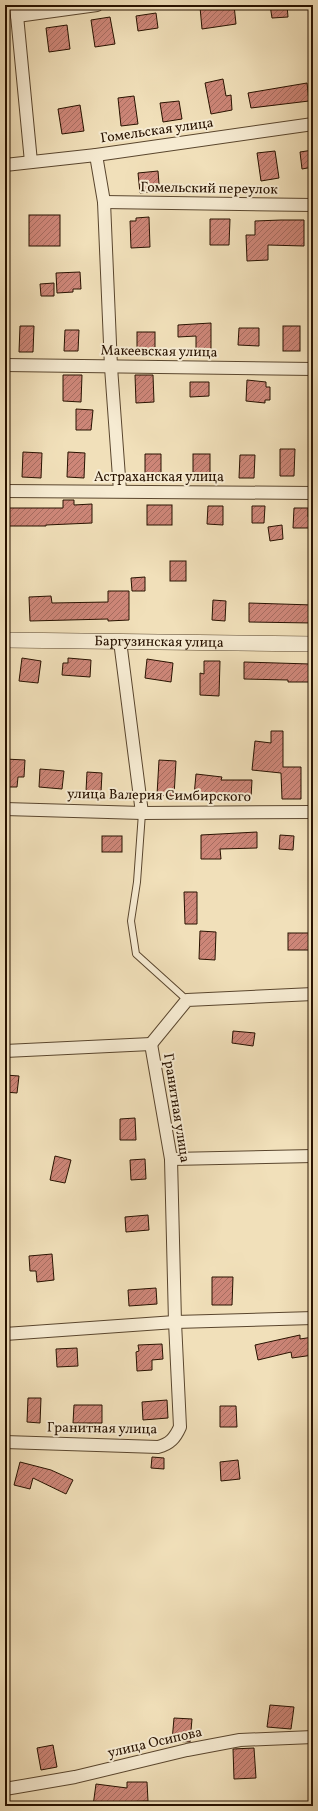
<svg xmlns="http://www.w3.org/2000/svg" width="318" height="1811" viewBox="0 0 318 1811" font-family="Vollkorn,serif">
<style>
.building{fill:url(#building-hatch);stroke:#281200}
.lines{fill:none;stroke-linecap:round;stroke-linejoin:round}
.service-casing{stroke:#5a462e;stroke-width:8}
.minor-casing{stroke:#5a462e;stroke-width:14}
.tertiary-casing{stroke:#5a462e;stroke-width:16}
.service{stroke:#f6ebd2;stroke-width:6}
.minor{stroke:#f6ebd2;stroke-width:12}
.tertiary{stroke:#f6ebd2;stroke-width:15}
.labels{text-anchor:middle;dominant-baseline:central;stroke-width:4;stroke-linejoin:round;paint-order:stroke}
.street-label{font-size:14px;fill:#281200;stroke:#f6ebd2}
</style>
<defs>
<pattern id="building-hatch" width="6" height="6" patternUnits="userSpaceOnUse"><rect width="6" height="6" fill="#cd8678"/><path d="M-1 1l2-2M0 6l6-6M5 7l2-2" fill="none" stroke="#a66c60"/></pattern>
</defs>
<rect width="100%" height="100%" fill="#f1e0ba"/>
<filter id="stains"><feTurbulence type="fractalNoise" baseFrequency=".005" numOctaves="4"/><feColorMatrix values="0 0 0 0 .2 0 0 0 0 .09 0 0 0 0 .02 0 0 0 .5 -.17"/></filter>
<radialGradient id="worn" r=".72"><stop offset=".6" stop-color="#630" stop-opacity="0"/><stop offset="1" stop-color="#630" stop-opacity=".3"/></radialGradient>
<g class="building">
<path d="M219 5H234L236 24 202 29 200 7Z"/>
<path d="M270 5H287L288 17 272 18Z"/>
<path d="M156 13 158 28 138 31 136 16Z"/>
<path d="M110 17 115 44 95 47 91 20Z"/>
<path d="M67 25 70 49 49 52 46 28Z"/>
<path d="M223 79 226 96 231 95 232 110 211 114 205 83Z"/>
<path d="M307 83 309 101 251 108 248 93Z"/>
<path d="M134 96 138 124 121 126 118 98Z"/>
<path d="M179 101 182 119 163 122 160 103Z"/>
<path d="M80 105 84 131 62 134 58 109Z"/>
<path d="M313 150V167L302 169 300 152Z"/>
<path d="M275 151 279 178 261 181 257 153Z"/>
<path d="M158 171 159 184H156L157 191 140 193 138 173Z"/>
<rect x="29" y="215" width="31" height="31"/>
<path d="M149 217 150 247 131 248 130 221H136V218Z"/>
<path d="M210 219H230L229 245H210Z"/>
<path d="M281 220H304V246L268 245V260L247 261 246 235H255V221Z"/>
<path d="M80 272 81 289H73V292L57 293 56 273Z"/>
<path d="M54 283V296H41L40 284Z"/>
<path d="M211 323V353H196V336L178 337V325Z"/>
<path d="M20 326H34L33 352H19Z"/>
<rect x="283" y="326" width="17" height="25"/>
<path d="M239 328H259V346L238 345Z"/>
<path d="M65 330H79L78 351H64Z"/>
<rect x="137" y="332" width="18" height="21"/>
<path d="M63 375H82L81 402 63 401Z"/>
<path d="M135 375H153L154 402 136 403Z"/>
<path d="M247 380 266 382V387H270V400H265V403L246 401Z"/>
<path d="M190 382H209V396L190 397Z"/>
<path d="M76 409 93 410 91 430H76Z"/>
<path d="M280 449H295L294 476H280Z"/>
<path d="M23 452 42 453 41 478 22 477Z"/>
<path d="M68 452 85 453 84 478 67 477Z"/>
<path d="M145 454H161V477L145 476Z"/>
<rect x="193" y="454" width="17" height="22"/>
<path d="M240 455H255L254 478H239Z"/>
<path d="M63 500H74V505L92 504V523L46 525V526H5V508H63Z"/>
<rect x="147" y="505" width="25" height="20"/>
<path d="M208 506H223V525L207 524Z"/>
<path d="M252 506H265L264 523H252Z"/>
<path d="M294 508H308V517H312V528H293Z"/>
<path d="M282 525 283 539 270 541 268 527Z"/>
<rect x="170" y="561" width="16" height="20"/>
<path d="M145 577V591H132L131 578Z"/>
<path d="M108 591H129V620L108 621V619L30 621 29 597 51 596 52 603 108 602Z"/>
<path d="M213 600 226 601 225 621 212 620Z"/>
<path d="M249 603 313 605V623L249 622Z"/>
<path d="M22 658 41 661 38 683 19 681Z"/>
<path d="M68 658 91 660 90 677 62 675 63 663H68Z"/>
<path d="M147 659 173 663 171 682 145 678Z"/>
<path d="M204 661H220L219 696 200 695V673L204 674Z"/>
<path d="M244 662 310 664V682H288V680L244 679Z"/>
<path d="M271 731H283V767H301V799H282L281 773 252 770 255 741 271 743Z"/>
<path d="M5 759 25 760 24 777H18L17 787H5Z"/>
<path d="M159 760 176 761 174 796 157 795Z"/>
<path d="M40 769 64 771 62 789 39 787Z"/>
<path d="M87 772 102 773 101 792 86 791Z"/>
<path d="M196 774 222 777 221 780H252L251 798 219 797V799L194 796Z"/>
<path d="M257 832V848L220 849 221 859H201V835Z"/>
<path d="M280 835 294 836 293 850 279 849Z"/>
<rect x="102" y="836" width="20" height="16"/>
<path d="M184 892H197V924H185Z"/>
<path d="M200 931 216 932 215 960 199 959Z"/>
<rect x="288" y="933" width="24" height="17"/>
<path d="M233 1031 255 1033 253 1046 232 1043Z"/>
<path d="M5 1075 19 1076 17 1093 5 1092Z"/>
<path d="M135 1118 136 1140H120V1119Z"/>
<path d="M55 1156 71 1160 65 1183 50 1180Z"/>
<path d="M145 1159 146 1179 131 1180 130 1160Z"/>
<path d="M148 1215 149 1230 126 1232 125 1217Z"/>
<path d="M52 1254 54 1280 37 1282 36 1271H30L29 1256Z"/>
<path d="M212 1277H233L232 1305H212Z"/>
<path d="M156 1288 157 1304 129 1306 128 1290Z"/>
<path d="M300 1335V1339L313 1337V1355L292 1358 291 1352 258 1360 255 1345Z"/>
<path d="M162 1344 163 1359 152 1360V1370L137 1371 136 1352 139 1351 138 1345Z"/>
<path d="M77 1348 78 1366 57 1367 56 1349Z"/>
<path d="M28 1398H41L40 1423 27 1422Z"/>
<path d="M167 1400 168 1418 143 1420 142 1402Z"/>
<path d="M74 1405H102V1423H73Z"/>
<path d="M220 1406H236L237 1427H220Z"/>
<path d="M152 1457 164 1458V1469L151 1468Z"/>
<path d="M238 1460 240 1479 221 1481 220 1462Z"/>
<path d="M20 1462 51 1470 73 1480 66 1494 33 1478 30 1489 14 1485Z"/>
<path d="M270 1705 294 1707 291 1729 267 1727Z"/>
<path d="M174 1718 192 1719 190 1742 172 1741Z"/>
<path d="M53 1745 57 1767 41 1770 37 1748Z"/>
<path d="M254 1748 256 1778 234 1779 233 1749Z"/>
<path d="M127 1782H147L148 1801 116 1802V1806H93L96 1784 127 1788Z"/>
</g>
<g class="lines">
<g class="service-casing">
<path id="service" d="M142 813 137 882 131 921 136 954 187 1000"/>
</g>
<g class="minor-casing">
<g id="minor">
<path d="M16 5 31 162"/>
<path d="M17 16 97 5"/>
<path d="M96 155 104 202 111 367 120 491"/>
<path d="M5 165 96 155 313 124"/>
<path d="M104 202 313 205"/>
<path d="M5 365 313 369"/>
<path d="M5 491 313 493"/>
<path d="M120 641 142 813"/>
<path d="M5 809 142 813 313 812"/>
<path d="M151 1044 187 1000 313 994"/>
<path d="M5 1051 151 1044"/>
<path d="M171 1159 313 1156"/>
<path d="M5 1334 175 1322 313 1318"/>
<path d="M5 1442 158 1447C170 1444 175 1438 180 1427L175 1322 171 1159 151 1044"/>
<path d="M5 1789 75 1777 187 1750 240 1740 313 1737"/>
</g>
</g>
<g class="tertiary-casing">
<g id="tertiary">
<path id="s1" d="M5 640 313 644"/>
</g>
</g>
<use href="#service" class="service"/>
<use href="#minor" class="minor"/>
<use href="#tertiary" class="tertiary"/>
</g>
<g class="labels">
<g class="street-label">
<text transform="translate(157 131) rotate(-8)">Гомельская улица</text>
<text transform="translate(209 189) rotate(1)">Гомельский переулок</text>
<text transform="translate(159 352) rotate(1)">Макеевская улица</text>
<text x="159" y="477">Астраханская улица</text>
<text stroke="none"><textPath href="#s1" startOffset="154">Баргузинская улица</textPath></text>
<text transform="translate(159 796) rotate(1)">улица Валерия Симбирского</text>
<text transform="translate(176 1108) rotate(81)">Гранитная улица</text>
<text transform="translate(102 1429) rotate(1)">Гранитная улица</text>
<text transform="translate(155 1743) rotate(-13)">улица Осипова</text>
</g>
</g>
<rect width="318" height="1811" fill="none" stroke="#f1e0ba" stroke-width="20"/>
<rect x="6" y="6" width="306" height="1799" fill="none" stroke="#281200" stroke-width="2"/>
<rect x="10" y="10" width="298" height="1791" fill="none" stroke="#281200"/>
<rect width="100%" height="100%" filter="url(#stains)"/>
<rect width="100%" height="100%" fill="url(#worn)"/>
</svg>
